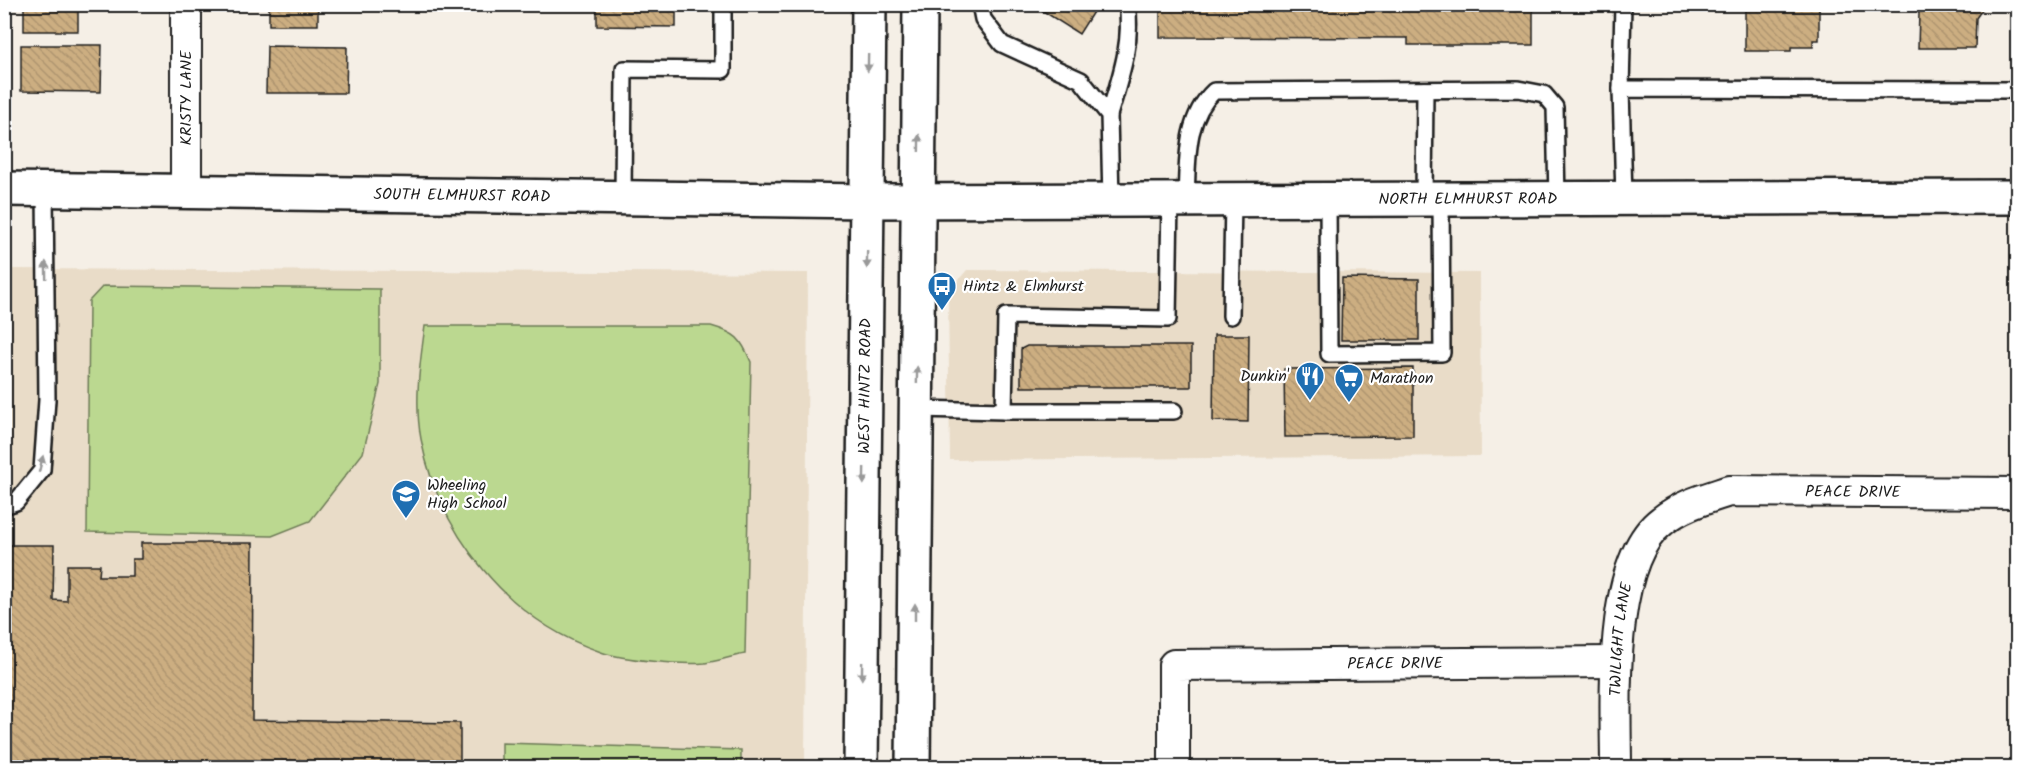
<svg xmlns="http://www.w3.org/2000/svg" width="2022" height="772" viewBox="0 0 2022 772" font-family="Kalam,sans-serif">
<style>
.built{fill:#e9dcc8}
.park{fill:#bbd890;stroke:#6c7a56;stroke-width:1.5}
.building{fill:url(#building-back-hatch);stroke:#1c1c1c;stroke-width:1.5}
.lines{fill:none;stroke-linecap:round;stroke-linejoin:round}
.lane-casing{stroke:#1c1c1c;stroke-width:20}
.street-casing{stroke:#1c1c1c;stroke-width:34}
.secondary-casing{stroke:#1c1c1c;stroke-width:38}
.primary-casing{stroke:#1c1c1c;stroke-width:38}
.lane{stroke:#fff;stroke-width:15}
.street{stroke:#fff;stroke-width:30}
.secondary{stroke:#fff;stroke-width:33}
.primary{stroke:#fff;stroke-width:33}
.oneway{fill:#999}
.labels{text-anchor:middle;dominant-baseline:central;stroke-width:4.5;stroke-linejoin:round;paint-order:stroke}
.street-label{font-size:16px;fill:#1c1c1c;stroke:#fff}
.poi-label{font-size:16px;fill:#1c1c1c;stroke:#fff;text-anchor:start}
</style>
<defs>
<pattern id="building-back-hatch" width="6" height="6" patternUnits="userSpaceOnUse" patternTransform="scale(1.5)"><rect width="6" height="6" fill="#ccae81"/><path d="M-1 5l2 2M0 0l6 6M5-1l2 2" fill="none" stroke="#af956f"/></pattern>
</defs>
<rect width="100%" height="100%" fill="#f5efe6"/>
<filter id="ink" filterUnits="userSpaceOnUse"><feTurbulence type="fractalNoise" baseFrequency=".0167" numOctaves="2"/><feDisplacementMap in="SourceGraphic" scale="12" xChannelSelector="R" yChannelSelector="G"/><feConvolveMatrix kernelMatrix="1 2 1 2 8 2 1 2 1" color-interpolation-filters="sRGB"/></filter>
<g filter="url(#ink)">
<g class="built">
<path d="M5 269 808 273 805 767 5 768Z"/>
<path d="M967 270 1480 273 1481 456 950 460 948 292Z"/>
</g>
<g class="park">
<path d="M103 286 380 289V384L363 453 310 521 272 536 87 532 89 301Z"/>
<path d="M425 326H711C736 333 741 338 751 362L745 654C732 656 719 661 705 663 681 665 624 660 601 652 509 621 439 534 421 439 414 402 420 363 425 326Z"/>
<path d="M502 743 741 750V767H502Z"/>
</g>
<g class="building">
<rect x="24" y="4" width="54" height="27"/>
<rect x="269" y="4" width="49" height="21"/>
<path d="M597 4H676V27L597 26Z"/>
<path d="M1032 4H1098L1079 34Z"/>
<path d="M1160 4H1533V45H1408V38L1160 37Z"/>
<path d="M1745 4H1819V40H1813V47H1791V51H1745Z"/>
<path d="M1911 4H1986L1976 18 1975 48H1918L1919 13Z"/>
<path d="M21 45H102L101 92 21 91Z"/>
<path d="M267 46 347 47 346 93H266Z"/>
<path d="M1342 278 1419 279V340H1341Z"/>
<path d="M1214 335H1249L1248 422 1213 421Z"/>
<path d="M1027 346H1191V387H1021V349Z"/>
<path d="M1413 368V436L1285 437 1284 369Z"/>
<path d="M141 543H253L252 720 460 723V768H4V545H54L53 600 67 601V565H100L99 576H132V559H141Z"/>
</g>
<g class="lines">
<g class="lane-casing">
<g id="lane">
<path d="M980 4 983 19 1002 44 1081 80 1109 115 1111 200"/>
<path d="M1621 89 1623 4"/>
<path d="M1109 115C1120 78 1133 43 1127 4"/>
<path d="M623 198 624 69 723 70V4"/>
<path d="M1624 198 1621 89 2018 90"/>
<path d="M1328 199 1329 354 1442 353 1441 199"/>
<path d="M1424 199 1425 90"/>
<path d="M1186 200C1188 162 1184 119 1214 91L1518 89 1544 94 1555 107 1557 199"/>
<path d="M1231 316 1233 200"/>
<path d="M917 409 1004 411 1006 316 1168 319 1170 200"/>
<path d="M1004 411H1174"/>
<path d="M4 506 16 502 42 470 47 400 45 190"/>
</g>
</g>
<g class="street-casing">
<g id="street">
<path d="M186 192V4"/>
<path id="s1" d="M1174 768V665L1616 662"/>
<path id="s2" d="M1616 768C1616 705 1607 562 1662 521 1682 505 1705 499 1729 491L2018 493"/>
</g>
</g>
<g class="secondary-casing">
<g id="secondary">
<path id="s3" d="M861 768 869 4"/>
<path d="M913 768 920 4"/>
</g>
</g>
<g class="primary-casing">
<g id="primary">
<path id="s4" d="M4 189 867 201 2018 197"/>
</g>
</g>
<use href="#lane" class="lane"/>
<use href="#street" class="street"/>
<use href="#secondary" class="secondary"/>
<use href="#primary" class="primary"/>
</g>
<defs><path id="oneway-solid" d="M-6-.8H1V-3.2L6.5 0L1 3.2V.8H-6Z" transform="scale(1.5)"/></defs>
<g class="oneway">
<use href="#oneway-solid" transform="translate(868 63) rotate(91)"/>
<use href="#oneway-solid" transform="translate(919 143) rotate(-89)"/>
<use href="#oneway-solid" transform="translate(867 260) rotate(91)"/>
<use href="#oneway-solid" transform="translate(46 270) rotate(-91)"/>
<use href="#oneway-solid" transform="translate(917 375) rotate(-89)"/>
<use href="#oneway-solid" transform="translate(41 464) rotate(-76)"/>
<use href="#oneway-solid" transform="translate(864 476) rotate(91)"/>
<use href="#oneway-solid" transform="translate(915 612) rotate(-90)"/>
<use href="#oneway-solid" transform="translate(862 671) rotate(91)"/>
</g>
</g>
<defs>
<g id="bus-pin" transform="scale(1.5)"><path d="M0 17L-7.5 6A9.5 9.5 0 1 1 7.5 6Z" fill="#1f6fb2" stroke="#fff"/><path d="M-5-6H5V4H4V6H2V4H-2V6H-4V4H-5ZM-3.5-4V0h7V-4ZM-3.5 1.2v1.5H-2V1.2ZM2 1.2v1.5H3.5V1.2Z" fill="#fff"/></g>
<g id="restaurant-pin" transform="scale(1.5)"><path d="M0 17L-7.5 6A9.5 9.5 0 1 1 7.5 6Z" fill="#1f6fb2" stroke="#fff"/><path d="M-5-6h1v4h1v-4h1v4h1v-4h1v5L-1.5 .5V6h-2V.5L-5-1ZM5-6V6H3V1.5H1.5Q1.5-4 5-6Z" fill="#fff"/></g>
<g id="supermarket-pin" transform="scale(1.5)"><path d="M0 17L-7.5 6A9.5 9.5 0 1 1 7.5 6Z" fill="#1f6fb2" stroke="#fff"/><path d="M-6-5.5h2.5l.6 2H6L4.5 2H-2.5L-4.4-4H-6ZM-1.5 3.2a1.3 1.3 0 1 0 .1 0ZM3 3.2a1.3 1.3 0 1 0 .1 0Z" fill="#fff"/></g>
<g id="school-pin" transform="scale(1.5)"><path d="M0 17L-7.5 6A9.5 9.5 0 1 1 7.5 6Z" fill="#1f6fb2" stroke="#fff"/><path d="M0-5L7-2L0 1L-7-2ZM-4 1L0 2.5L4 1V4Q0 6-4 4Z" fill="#fff"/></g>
</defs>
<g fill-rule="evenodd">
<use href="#bus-pin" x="942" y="286"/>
<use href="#restaurant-pin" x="1310" y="376"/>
<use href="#supermarket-pin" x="1349" y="378"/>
<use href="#school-pin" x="406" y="494"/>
</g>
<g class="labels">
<g class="street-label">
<text transform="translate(186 98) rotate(-90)">KRISTY LANE</text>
<text stroke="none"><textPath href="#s4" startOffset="458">SOUTH ELMHURST ROAD</textPath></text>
<text stroke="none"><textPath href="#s4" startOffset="1464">NORTH ELMHURST ROAD</textPath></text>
<text stroke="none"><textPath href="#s3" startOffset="382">WEST HINTZ ROAD</textPath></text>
<text stroke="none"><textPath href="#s2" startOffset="456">PEACE DRIVE</textPath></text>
<text stroke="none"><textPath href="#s2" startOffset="129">TWILIGHT LANE</textPath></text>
<text stroke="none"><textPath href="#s1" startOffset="324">PEACE DRIVE</textPath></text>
</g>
<g class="poi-label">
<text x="963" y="286">Hintz &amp; Elmhurst</text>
<text x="1289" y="376" text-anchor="end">Dunkin'</text>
<text x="1370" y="378">Marathon</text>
<text x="427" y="485">Wheeling<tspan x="427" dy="18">High School</tspan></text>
</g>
</g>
<rect width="2022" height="772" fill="none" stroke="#fff" stroke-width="24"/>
<rect x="12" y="12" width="1998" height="748" fill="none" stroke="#1c1c1c" stroke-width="2" filter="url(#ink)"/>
</svg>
